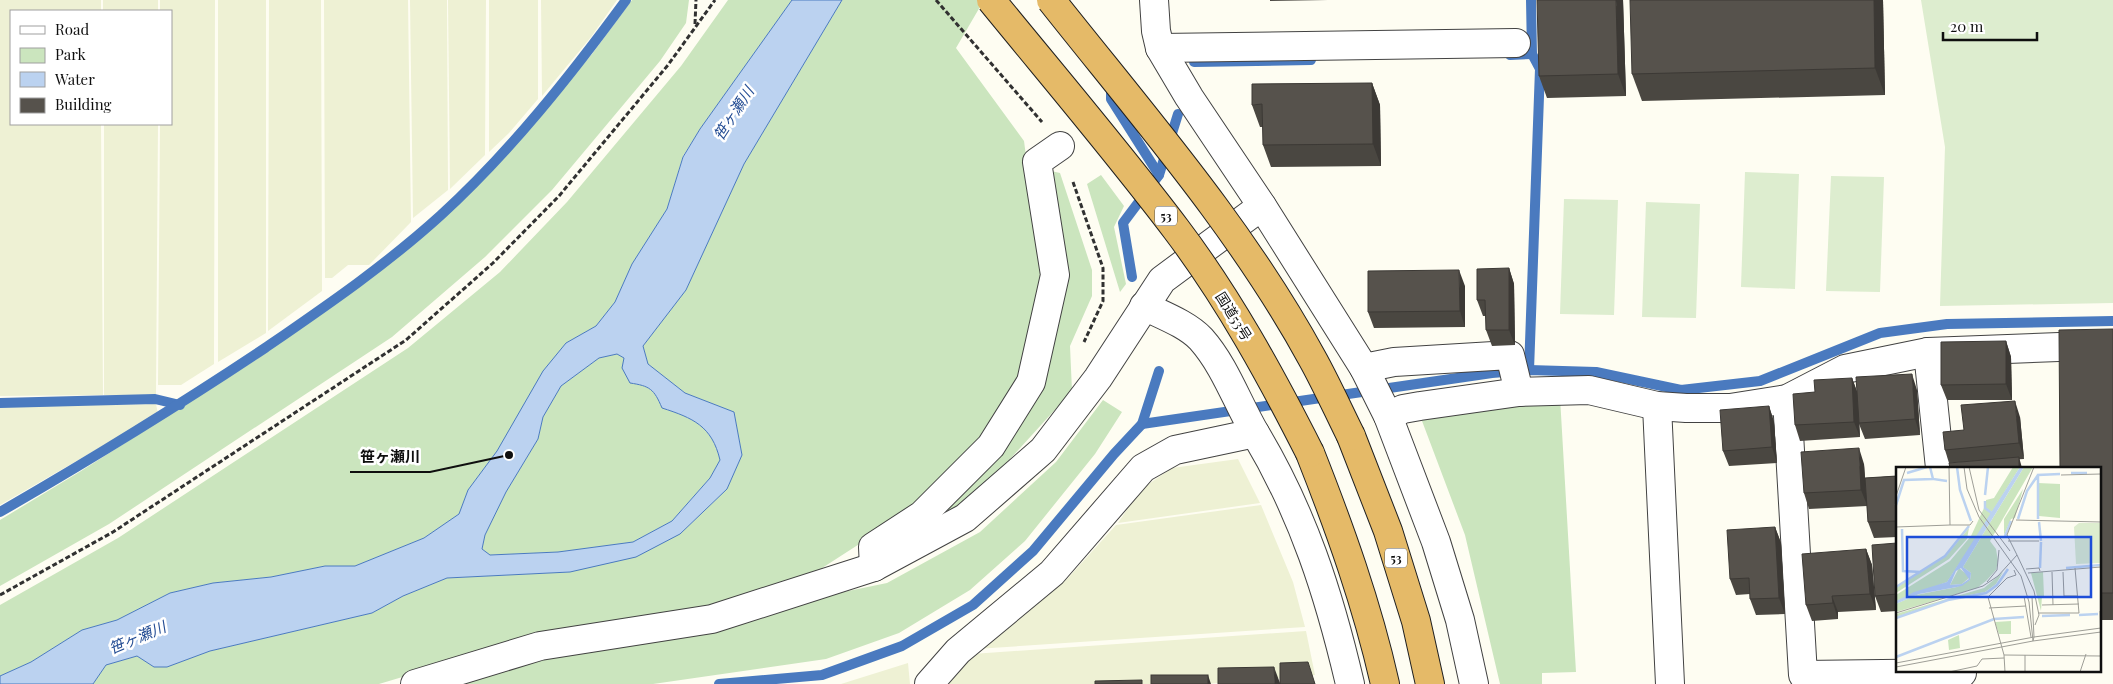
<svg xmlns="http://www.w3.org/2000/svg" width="2113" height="684" viewBox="0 0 2113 684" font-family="'Playfair Display','Noto Sans JP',serif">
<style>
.farmland{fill:#eef1d4}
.green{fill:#cbe5be}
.pitch{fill:#ddedcf}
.water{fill:#bbd2f0;stroke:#4a7abf;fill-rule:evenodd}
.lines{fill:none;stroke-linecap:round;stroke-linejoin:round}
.stream{stroke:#4a7abf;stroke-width:10}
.minor-casing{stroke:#424242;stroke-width:30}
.highway-casing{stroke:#202020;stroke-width:30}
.path{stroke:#313131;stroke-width:3;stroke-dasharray:5 2.5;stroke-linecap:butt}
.minor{stroke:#fff;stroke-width:28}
.highway{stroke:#e5ba68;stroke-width:28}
.highway-bridge-casing{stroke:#202020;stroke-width:30;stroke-linecap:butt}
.highway-bridge{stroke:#e5ba68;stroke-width:28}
.wall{fill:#4a4741}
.shaded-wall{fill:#3c3935}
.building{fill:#56524c;stroke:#3c3935}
.labels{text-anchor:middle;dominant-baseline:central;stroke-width:5;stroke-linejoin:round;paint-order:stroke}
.shield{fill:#fff;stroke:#575757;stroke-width:1}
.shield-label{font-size:12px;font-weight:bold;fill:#0f0f0f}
.street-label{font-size:14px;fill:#0f0f0f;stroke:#fff}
.water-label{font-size:15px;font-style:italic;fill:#244d94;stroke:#fff}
.inset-river{fill:none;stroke:#bbd2f0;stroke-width:2.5}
.inset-road{fill:none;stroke:#9e9e97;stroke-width:1}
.view{fill:#1d4ed8;fill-opacity:0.15;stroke:#1d4ed8;stroke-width:2.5}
.inset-edge{fill:none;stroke:#0f0f0f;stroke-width:2.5}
.leader{fill:none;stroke:#0f0f0f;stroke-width:2}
.callout-dot{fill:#0f0f0f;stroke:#fff;stroke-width:2}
.callout-label{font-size:15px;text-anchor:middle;font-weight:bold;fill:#0f0f0f;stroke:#fff;stroke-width:5;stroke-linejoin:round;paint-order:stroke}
</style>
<rect width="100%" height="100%" fill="#fefdf2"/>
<g class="farmland">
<path d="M0 0H101V11H11V124H101L103 395 0 396Z"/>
<rect x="103" y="0" width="55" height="11"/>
<path d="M160 0H215L214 364 181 385H158L160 124H171V11H160Z"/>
<path d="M218 0H266V333L218 362Z"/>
<path d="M269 0H321L322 291 268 331Z"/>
<path d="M324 0H408L411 222 369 265H348L332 278H325Z"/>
<path d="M410 0H447L448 190 413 218Z"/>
<path d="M448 0H486L485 155 450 189Z"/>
<path d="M489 0H538V99L509 133 489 152Z"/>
<path d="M541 0H617L591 37 542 96Z"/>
<path d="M104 124H158L156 395H104Z"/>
<path d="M156 404 158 414 0 505V406Z"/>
<path d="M1238 459 1260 503 1118 523 1140 490 1172 468Z"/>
<path d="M1261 505 1293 582 1305 627 976 649 1068 578 1116 525Z"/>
<path d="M1306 631 1315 675 1206 684H945L972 654Z"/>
<path d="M908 663 910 684H841Z"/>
</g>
<g class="green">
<path d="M632 0H689L686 23 660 61 552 190 485 257 392 337 109 524 0 586V520L81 471 254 361 356 289 444 217 517 141 592 54Z"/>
<path d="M728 0H792L700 129 683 156 667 209 632 264 615 302 596 326 566 343 497 451 468 490 459 514 424 538 355 566H325L271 577 213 583 170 593 117 620 82 630 31 662 0 676V605L118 538 408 348 500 272 567 202 681 66Z"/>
<path d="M842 0H984L956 48 1024 141 1042 276 1018 379 980 439 912 510 802 581 708 611 536 637 379 684H93L106 665 137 656 154 667H167L210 651 372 613 403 596 447 578 570 572 680 534 727 489 742 455 734 412 685 393 648 364 643 346 686 290 744 164Z"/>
<path d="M1051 171 1060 173 1092 270V296L1070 346 1072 391 1000 470 948 514 945 509 1040 388Z"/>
<path d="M1101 175 1124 206 1114 227 1126 284 1120 292 1087 184Z"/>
<path d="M617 354 624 358 630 383C650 386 654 389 662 408 693 418 712 426 720 460L710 478 672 521 633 542 558 552 490 555 482 549 485 535 506 492 538 439 543 417 561 386 599 358Z"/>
<path d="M1560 397 1576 672 1542 673V684H1500L1465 535 1419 413Z"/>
<path d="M1103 400 1122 412 1095 454 1025 541 970 590 899 633 826 659 653 684H443L542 654 887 583 980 532 1056 462Z"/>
</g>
<g class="pitch">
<path d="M1921 0H2113V303L1940 306 1945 147Z"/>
<path d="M1745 172 1799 174 1795 289 1741 287Z"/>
<path d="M1831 176 1884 177 1880 292 1826 291Z"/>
<path d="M1564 199 1618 200 1614 315 1560 314Z"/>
<path d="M1646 202 1700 204 1696 318 1642 317Z"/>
</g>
<path class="water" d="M792 0H842L744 164 686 290 643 346 648 364 685 393 734 412 742 455 727 489 680 534 636 557 570 572 447 578 403 596 372 613 210 651 167 667H154L137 656 106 665 93 684H0V676L31 662 82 630 117 620 170 593 213 583 271 577 325 566H355L424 538 459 514 468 490 497 451 543 371 566 343 596 326 615 302 632 264 667 209 683 157 700 129ZM617 354 624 358 622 368 630 383C650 386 654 389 662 408 693 418 712 426 720 460L710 478 672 521 633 542 558 552 490 555 482 549 485 535 506 492 538 439 543 417 561 386 599 358Z"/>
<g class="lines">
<g class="stream">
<path d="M1510 55 1532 54 1531 0"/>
<path d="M1194 62 1311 60"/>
<path d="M1111 83V99L1159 175"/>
<path d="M1132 277 1123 223 1159 175 1178 114"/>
<path d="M1529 370 1540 69 1532 54"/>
<path d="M0 403 155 399 180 405"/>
<path d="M1142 424 1492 373 1529 370 1596 372 1681 390 1760 381 1880 333 1947 324 2113 321"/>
<path d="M0 512C90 460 178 406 265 348 326 306 386 265 441 215 510 152 571 75 626 0"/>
<path d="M719 684 822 675 902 646 973 605 1033 551 1114 454 1142 424 1159 371"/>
</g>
<g class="minor-casing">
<g id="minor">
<path d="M1160 48 1516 43"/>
<path d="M1262 206 1364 368 1388 416 1436 542 1460 620 1474 684"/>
<path d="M1928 352 1940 468"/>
<path d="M1364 368 1394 362 1510 355 1519 392"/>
<path d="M1787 399 1803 675 1962 673"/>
<path d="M1657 406 1670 684"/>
<path d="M1388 416 1403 409 1420 406 1519 392 1589 390 1657 406 1686 408H1730L1787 399 1845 369 1928 352 2113 345"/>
<path d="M1255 433C1303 513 1329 594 1350 684"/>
<path d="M874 567 873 547 922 515 991 446 1031 382 1055 275 1037 162 1060 146"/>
<path d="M415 684 540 646 712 619 874 567 965 518 1043 450 1098 378 1162 280 1262 206 1189 97 1160 48 1156 31 1154 0"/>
<path d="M929 684 958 651 1052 573 1143 468 1175 450 1255 433C1237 402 1225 366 1201 339 1187 324 1162 315 1144 306"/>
</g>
</g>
<g class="highway-casing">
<g id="highway">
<path d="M1351 436 1388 531 1416 621 1430 684"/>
<path d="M1310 453C1340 529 1367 604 1385 684"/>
</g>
</g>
<g class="path">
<path d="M936 0 1042 122"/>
<path d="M695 24 696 0"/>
<path d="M1073 182 1103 268V301L1084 342"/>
<path d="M0 595 113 532 406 340 493 263 559 196 668 65 715 0"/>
</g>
<use href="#minor" class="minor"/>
<use href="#highway" class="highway"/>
<g class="highway-bridge-casing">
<g id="highway-bridge">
<path d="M991 0C1053 76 1117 151 1176 229 1229 299 1271 376 1310 453"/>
<path d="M1051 0C1142 115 1241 228 1312 358 1326 383 1338 410 1351 436"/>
</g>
</g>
<use href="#highway-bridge" class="highway-bridge"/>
</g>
<g class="wall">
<path d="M1270 0H1328L1270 1Z"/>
<path d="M1623 0 1626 96 1547 98 1539 76Z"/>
<path d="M1883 0 1885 95 1642 101 1632 74Z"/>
<path d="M1372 83 1380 105 1381 166 1271 167 1263 145V127H1260L1252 105Z"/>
<path d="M1509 268 1514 284 1515 345 1492 346 1486 330V316H1483L1477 300Z"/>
<path d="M1465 286V327L1374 328 1368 312Z"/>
<path d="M2113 329V620H2099V468Z"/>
<path d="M2006 341 2011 357 2012 400H1947L1941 385Z"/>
<path d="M1852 378 1857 392 1917 390 1920 435 1865 439 1859 424 1860 437 1800 441 1795 425Z"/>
<path d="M1769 406 1774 422 1777 463 1729 466 1723 451Z"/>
<path d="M2020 417 2024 459 1949 463 1945 450Z"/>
<path d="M1864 464 1865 478 1897 476V537L1874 538 1868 522 1867 506 1809 509 1804 493Z"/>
<path d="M1775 527 1781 543 1785 614 1756 615 1750 599V594L1736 595 1730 579Z"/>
<path d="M1897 543V611L1881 612 1875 596Z"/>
<path d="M1866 549 1872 565 1876 610 1838 612V619L1812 621 1806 605Z"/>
</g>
<g class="shaded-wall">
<path d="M1616 0H1623L1626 96 1618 74Z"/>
<path d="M1874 0H1883L1885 95 1875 68Z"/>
<path d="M1372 83 1380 105 1381 166 1373 144Z"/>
<path d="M1509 268 1514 284 1515 345 1509 330Z"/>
<path d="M1459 270 1465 286V327L1460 311Z"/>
<path d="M2006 341 2011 357 2012 400 2006 384Z"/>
<path d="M1912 374 1917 390 1920 435 1915 419Z"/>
<path d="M1852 378 1858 394 1860 437 1854 422Z"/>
<path d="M2015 401 2020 417 2024 459 2019 443Z"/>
<path d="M1769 406 1774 422 1777 463 1772 447Z"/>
<path d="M1859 448 1864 464 1867 505 1861 490Z"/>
<path d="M2019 457 2022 468H2019Z"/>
<path d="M1775 527 1781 543 1785 614 1779 598Z"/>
<path d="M1866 549 1872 565 1876 610 1870 594Z"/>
<path d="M1832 596 1838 612V619L1833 603Z"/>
<path d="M1274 667 1280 683V684H1275Z"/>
<path d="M1208 675 1211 684H1208Z"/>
</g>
<g class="building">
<path d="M1537 0H1616L1618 74 1539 76Z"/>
<path d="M1630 0H1874L1875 68 1632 74Z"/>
<path d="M1372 83 1373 144 1263 145 1262 104 1252 105V84Z"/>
<path d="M1509 268V330H1486L1485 300H1477V269Z"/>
<path d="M1459 270 1460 311 1368 312V271Z"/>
<path d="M2113 329V593H2099V468H2060L2059 330Z"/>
<path d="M2006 341V384L1941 385V342Z"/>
<path d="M1912 374 1915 419 1859 423 1856 377Z"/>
<path d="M1852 378 1854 422 1795 425 1793 394 1815 392 1814 380Z"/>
<path d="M2015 401 2019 443 1945 450 1943 432 1964 430 1961 405Z"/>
<path d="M1769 406 1772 447 1723 451 1720 410Z"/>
<path d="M1859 448 1861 490 1804 493 1801 452Z"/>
<path d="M2019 457V468H1950L1949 463Z"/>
<path d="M1897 476V521L1868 522 1865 478Z"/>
<path d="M1775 527 1779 598 1750 599 1749 578 1730 579 1727 530Z"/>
<path d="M1897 543V594L1875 596 1872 545Z"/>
<path d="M1866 549 1870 594 1832 596 1833 603 1806 605 1802 554Z"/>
<path d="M1308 662 1315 684H1280V663Z"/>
<path d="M1274 667 1275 684H1218V668Z"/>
<rect x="1151" y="675" width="57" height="9"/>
<path d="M1142 680V684H1095V681Z"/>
</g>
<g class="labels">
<g class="shield">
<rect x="1155" y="206.5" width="22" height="19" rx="4"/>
<rect x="1385" y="548.5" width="22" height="19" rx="4"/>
</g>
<g class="shield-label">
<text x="1166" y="216">53</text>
<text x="1396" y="558">53</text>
</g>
<g class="street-label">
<text transform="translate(1234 316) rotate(58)">国道53号</text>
</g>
<g class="water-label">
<text transform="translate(733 113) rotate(-57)">笹ヶ瀬川</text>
<text transform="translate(137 637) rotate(-23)">笹ヶ瀬川</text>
</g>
</g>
<g transform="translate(1896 467)">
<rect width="205" height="205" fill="#fefdf2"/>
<path d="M117 0H124L96 45 90 41V33L98 31ZM128 0H137L94 74 100 82 102 94 100 103 90 114 81 121 0 145V137L20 128 61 120 74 113 75 106 67 100ZM142 16 164 17V51L143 49ZM127 22 119 51 115 52 108 68V52ZM88 41 96 47 51 115 0 134V128L54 94 75 69ZM73 61 71 72 53 92 0 126V121L50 89ZM63 101 74 110 66 117 54 118ZM107 105 100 117 89 125 53 132 0 150V147L88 121ZM147 105 148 129H146L145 144 135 106ZM115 154V167H103L99 155ZM63 168 64 181 53 183 52 173Z" fill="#cbe5be"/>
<path d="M183 56H205V96L180 97 178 60Z" fill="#ddedcf"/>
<path d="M124 0H128L67 100 75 106 74 113 66 119 23 127 0 137V134L18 125 51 115ZM65 101 73 112 66 117 54 118 60 104Z" fill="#bbd2f0" fill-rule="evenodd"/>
<path class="inset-river" d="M34 0 37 12 51 14M61 0 64 23 75 54M11 6 31 0M175 6H191M89 28 92 0M89 34V41L97 47M0 38 8 13 37 12M122 52 131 24 142 8M142 52V8L164 7M143 55 145 74M6 62 7 104 25 105M109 69 115 54M144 101 145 75M170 101 205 98M0 120 49 89 73 59M183 148 202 147M146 149 174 148M0 151 52 133 90 126 101 118 112 102M0 190 98 152 128 150"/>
<path class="inset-road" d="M68 0 71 22 83 50 125 109 133 135 137 174 205 165M73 0 83 43 114 84M165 8 205 7M0 29 10 0M120 53 205 55M54 58H74L77 54M0 60 54 58 53 0M112 74H143M121 88 138 124 143 148 139 158M130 102 143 101 144 104M156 105 157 138M167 105 168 129H182M132 106 205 100M91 115 101 103 103 83M128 129 135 170M136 130 138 170 205 161M146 138 183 137M93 141 130 139M204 144 205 189M0 146 87 119 102 109 121 88 111 68 138 0M142 146H183L179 101M108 188 205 189M129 188V205M0 196 138 170 137 174 0 200M53 205 81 199 86 192 108 191M109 205 108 188 92 130 111 111 120 108 118 103M184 205 190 187"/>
<path class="view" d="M11 70H195V130H11Z"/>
<rect width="205" height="205" class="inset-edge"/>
</g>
<path class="leader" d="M509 455L430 472H350"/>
<circle class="callout-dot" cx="509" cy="455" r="5"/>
<g class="callout-label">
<text x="390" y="462">笹ヶ瀬川</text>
</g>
<rect x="10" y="10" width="162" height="115" fill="#ffffff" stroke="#9f9f9f"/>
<rect x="20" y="26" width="25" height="8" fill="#ffffff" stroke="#9f9f9f"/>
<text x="55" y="35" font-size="15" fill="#0f0f0f">Road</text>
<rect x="20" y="48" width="25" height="15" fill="#cbe5be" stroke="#9f9f9f"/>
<text x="55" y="60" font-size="15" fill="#0f0f0f">Park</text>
<rect x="20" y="72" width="25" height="15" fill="#bbd2f0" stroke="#9f9f9f"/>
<text x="55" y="85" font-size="15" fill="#0f0f0f">Water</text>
<rect x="20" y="98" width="25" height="15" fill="#56524c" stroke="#9f9f9f"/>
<text x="55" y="110" font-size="15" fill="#0f0f0f">Building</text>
<path d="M1943 32v8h94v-8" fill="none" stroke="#0f0f0f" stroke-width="2.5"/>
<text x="1950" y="32" font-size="15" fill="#0f0f0f" stroke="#ffffff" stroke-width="4" paint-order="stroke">20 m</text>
</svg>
